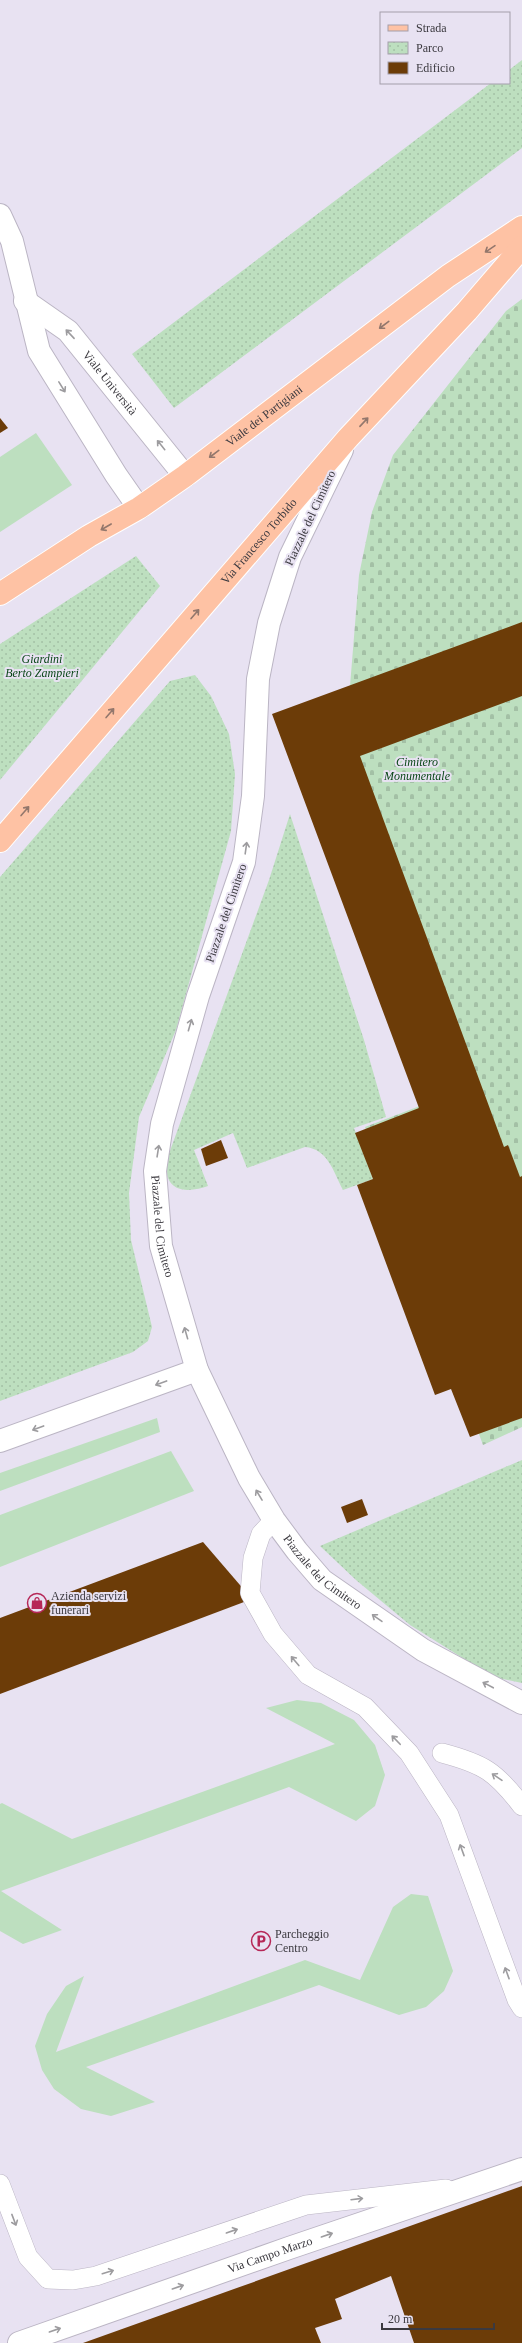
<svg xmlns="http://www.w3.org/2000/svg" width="522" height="2343" viewBox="0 0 522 2343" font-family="Georgia,serif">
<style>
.green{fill:#bddfbf}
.cemetery{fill:url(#cemetery-stones)}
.park{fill:url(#park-dots)}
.building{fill:#6c3c08}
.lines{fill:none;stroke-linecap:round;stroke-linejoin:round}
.service-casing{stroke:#bbb5c4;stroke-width:20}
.minor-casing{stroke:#bbb5c4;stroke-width:24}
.primary-casing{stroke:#fff;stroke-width:24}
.service{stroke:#fff;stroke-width:19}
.minor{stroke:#fff;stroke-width:22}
.primary{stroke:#fec2a4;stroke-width:22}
.oneway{stroke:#93776c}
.oneway2{stroke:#9d9c9f}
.labels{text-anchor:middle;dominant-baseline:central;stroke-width:4;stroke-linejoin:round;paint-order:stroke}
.street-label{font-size:12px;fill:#3b393f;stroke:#e8e2f2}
.park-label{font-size:12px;font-style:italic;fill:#0a4718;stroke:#e8e2f2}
.poi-label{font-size:12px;fill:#3b393f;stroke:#e8e2f2;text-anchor:start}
</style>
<defs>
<pattern id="cemetery-stones" width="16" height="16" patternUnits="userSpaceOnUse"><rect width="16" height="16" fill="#bddfbf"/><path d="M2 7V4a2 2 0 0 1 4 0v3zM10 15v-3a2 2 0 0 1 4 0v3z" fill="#a3c0a5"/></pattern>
<pattern id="park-dots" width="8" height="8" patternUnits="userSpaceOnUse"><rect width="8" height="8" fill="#bddfbf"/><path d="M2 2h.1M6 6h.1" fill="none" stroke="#a3c0a5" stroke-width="1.8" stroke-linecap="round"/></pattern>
</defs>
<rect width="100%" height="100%" fill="#e8e2f2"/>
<g class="green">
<path d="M36 433 72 485 0 532V457Z"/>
<path d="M157 1418 160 1432 0 1491V1473Z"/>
<path d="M171 1451 194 1491 0 1567V1515Z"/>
<path d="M297 1700 321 1703 354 1720 375 1745 385 1775 375 1806 356 1821 289 1787 1 1891 62 1930 23 1944 0 1931V1804L2 1803 72 1839 335 1744 266 1708Z"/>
<path d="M411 1894 428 1896 453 1971 444 1991 426 2007 399 2015 319 1985 86 2067 155 2102 111 2116 81 2109 54 2089 42 2070 35 2046 47 2014 66 1986 84 1976 56 2052 305 1960 360 1980 393 1907Z"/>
</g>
<path class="cemetery" d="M522 299V1427L483 1445 365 1127 425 1104 284 715 350 686 359 575 372 512 393 455 506 311Z"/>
<g class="park">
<path d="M522 60V148L174 408 132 354 491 83H509V70Z"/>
<path d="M136 556 160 586 0 780V644Z"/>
<path d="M195 675 211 696 229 734 235 774 231 831 176 1030 139 1117 129 1193 131 1240 152 1327 148 1341 133 1352 0 1401V877L170 681Z"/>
<path d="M290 814 364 1040 386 1117 354 1128 373 1179 343 1190C333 1171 328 1149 305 1147L247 1168 233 1133 194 1150 208 1186C196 1190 175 1195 168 1178 166 1173 168 1165 167 1159L269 880Z"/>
<path d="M522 1460V1683L493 1677 410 1625 356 1580 320 1546Z"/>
</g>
<g class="building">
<path d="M0 418 8 428 0 433Z"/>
<path d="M522 622V696L360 756 504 1147 508 1145 520 1177 522 1176V1418L470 1437 451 1389 435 1395 357 1185 373 1179 355 1133 419 1108 272 714Z"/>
<path d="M221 1140 228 1158 206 1166 201 1149Z"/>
<path d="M362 1499 368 1515 347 1523 341 1507Z"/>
<path d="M203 1542 252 1599 0 1694V1618Z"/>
<path d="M522 2186V2343H414L391 2276 335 2299 342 2319 315 2328 321 2343H83Z"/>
</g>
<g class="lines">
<g class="service-casing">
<g id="service">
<path d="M274 1520 261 1534 253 1558 250 1593 273 1634 308 1675 365 1707 409 1753 449 1815 517 2000 522 2008"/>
<path d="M442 1753C484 1764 496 1772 522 1806"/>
<path d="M0 2184 28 2257 48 2279 73 2280 96 2276 306 2205 446 2189"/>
</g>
</g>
<g class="minor-casing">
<g id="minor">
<path d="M0 215 12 241 39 351 116 475 139 508"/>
<path id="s1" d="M25 301 68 331 185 476"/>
<path id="s2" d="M342 450 290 557 269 623 258 679 253 796 244 862 198 996 162 1124 155 1171 161 1246 197 1370 249 1478 274 1520 297 1551 322 1580 423 1650 522 1703"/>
<path d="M0 1441 197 1370"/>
<path id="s3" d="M19 2343 289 2248 522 2169"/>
</g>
</g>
<g class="primary-casing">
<g id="primary">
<path id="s4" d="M0 594 89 536 139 508 185 476 448 276 522 227"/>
<path id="s5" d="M0 841 348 438 467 311 522 247"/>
</g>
</g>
<use href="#service" class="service"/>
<use href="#minor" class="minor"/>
<use href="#primary" class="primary"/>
</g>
<defs><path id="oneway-shaft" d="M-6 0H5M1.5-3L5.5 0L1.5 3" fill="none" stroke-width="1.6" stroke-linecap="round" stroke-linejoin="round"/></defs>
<g class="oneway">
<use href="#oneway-shaft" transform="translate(490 249) rotate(146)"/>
<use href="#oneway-shaft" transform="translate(384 325) rotate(143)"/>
<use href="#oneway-shaft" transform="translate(364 422) rotate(-47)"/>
<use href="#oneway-shaft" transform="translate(214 454) rotate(143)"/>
<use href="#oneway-shaft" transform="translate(106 527) rotate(150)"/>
<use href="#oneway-shaft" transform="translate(195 614) rotate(-49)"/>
<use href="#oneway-shaft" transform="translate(110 713) rotate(-49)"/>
<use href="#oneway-shaft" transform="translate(25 811) rotate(-49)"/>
</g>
<g class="oneway2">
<use href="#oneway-shaft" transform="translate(70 334) rotate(-133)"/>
<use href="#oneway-shaft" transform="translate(62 387) rotate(58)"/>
<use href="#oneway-shaft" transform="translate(161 445) rotate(-129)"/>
<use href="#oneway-shaft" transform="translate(246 848) rotate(-82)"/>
<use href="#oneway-shaft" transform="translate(190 1025) rotate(-74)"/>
<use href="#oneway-shaft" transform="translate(158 1151) rotate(-81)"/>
<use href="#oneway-shaft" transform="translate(186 1333) rotate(-106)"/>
<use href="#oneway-shaft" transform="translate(161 1383) rotate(160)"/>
<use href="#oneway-shaft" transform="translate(38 1428) rotate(160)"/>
<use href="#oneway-shaft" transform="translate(259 1495) rotate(-121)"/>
<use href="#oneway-shaft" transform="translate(377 1618) rotate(-145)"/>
<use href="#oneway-shaft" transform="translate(295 1661) rotate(-130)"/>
<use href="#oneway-shaft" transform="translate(488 1685) rotate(-152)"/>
<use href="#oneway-shaft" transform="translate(396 1740) rotate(-134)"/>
<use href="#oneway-shaft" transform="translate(497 1777) rotate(-146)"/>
<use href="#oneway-shaft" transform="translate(462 1850) rotate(-110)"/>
<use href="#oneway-shaft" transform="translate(507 1973) rotate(-110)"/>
<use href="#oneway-shaft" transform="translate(357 2199) rotate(-7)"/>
<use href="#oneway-shaft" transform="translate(14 2220) rotate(69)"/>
<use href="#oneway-shaft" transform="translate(232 2231) rotate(-19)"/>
<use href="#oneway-shaft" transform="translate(327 2235) rotate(-19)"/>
<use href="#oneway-shaft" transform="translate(108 2272) rotate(-17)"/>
<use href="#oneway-shaft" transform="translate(178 2287) rotate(-19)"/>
<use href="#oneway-shaft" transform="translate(55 2330) rotate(-19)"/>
</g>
<defs>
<g id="shop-ring" transform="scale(1)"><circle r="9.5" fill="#e8e2f2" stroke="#b62757" stroke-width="1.5"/><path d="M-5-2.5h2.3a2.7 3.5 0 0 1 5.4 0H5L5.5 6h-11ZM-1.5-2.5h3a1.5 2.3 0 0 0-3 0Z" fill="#b62757"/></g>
<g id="parking-ring" transform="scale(1)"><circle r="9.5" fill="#e8e2f2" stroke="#b62757" stroke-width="1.5"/><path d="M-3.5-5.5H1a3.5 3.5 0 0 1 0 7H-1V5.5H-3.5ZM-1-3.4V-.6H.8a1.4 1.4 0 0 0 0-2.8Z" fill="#b62757"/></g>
</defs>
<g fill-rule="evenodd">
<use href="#shop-ring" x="37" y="1603"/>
<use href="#parking-ring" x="261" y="1941"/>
</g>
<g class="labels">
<g class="street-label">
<text stroke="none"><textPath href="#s1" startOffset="119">Viale Università</textPath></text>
<text stroke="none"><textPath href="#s4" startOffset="319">Viale dei Partigiani</textPath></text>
<text transform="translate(310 518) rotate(-65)">Piazzale del Cimitero</text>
<text stroke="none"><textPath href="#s5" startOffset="396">Via Francesco Torbido</textPath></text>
<text transform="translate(226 913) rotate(-71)">Piazzale del Cimitero</text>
<text stroke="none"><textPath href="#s2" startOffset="807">Piazzale del Cimitero</textPath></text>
<text stroke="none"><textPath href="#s2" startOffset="1196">Piazzale del Cimitero</textPath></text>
<text stroke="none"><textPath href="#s3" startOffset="266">Via Campo Marzo</textPath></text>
</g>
<g class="park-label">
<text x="42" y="659">Giardini<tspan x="42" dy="14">Berto Zampieri</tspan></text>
<text x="417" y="762">Cimitero<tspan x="417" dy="14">Monumentale</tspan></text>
</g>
<g class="poi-label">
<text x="51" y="1596">Azienda servizi<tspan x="51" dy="14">funerari</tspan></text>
<text x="275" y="1934">Parcheggio<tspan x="275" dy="14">Centro</tspan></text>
</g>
</g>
<rect x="380" y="12" width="130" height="72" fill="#e8e2f2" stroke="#a39eaa"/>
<rect x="388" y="25" width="20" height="6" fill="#fec2a4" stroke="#a39eaa"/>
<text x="416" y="32" font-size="12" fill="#3b393f">Strada</text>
<rect x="388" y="42" width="20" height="12" fill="url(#park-dots)" stroke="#a39eaa"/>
<text x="416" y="52" font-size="12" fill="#3b393f">Parco</text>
<rect x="388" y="62" width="20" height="12" fill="#6c3c08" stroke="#a39eaa"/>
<text x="416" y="72" font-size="12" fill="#3b393f">Edificio</text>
<path d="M382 2323v6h112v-6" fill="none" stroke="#3b393f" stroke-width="2"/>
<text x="388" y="2323" font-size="12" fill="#3b393f" stroke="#e8e2f2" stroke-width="3" paint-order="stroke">20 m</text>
</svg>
